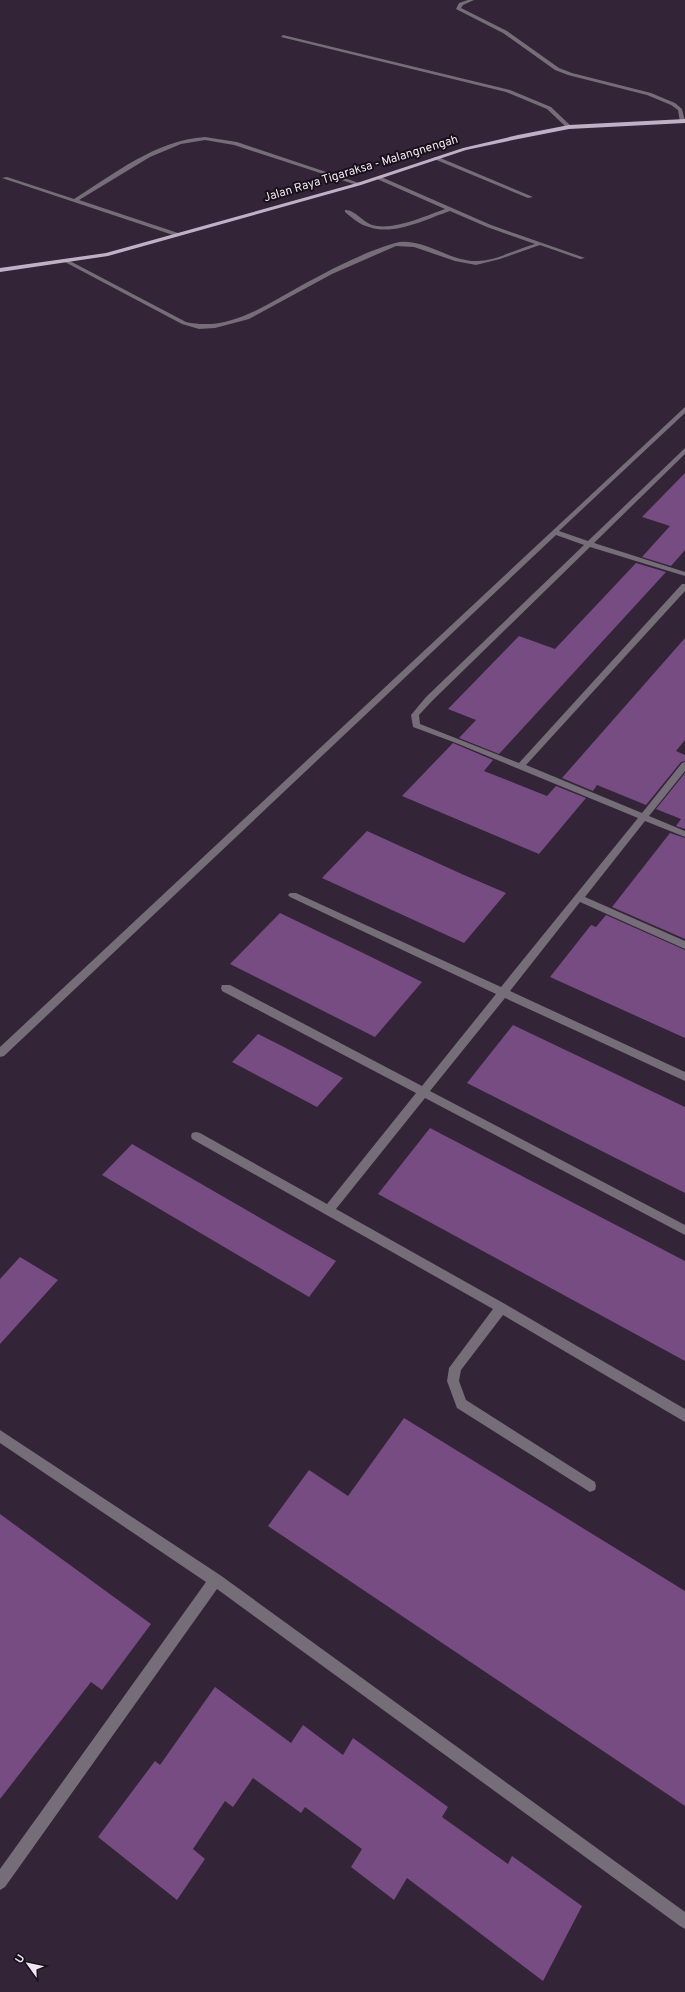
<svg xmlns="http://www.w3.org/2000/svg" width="685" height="1992" viewBox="0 0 685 1992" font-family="Overpass,sans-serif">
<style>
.building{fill:#764c82}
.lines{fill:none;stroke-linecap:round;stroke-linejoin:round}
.minor{fill:#756d77;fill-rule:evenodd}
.major{fill:#c0b0c5;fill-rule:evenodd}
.labels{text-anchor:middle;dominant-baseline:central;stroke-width:4;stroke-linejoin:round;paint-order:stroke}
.far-street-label{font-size:12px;fill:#f1e7f4;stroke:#171019}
</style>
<rect width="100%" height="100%" fill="#332438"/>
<g class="building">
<path d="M685 473V550L671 566 642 557 670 526 642 517Z"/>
<path d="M636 563 666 572 499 754 459 738 476 720 448 709 519 636 555 649Z"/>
<path d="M685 638V740L676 751 685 755V761L681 762 646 805 597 785 593 791 562 778Z"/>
<path d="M453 743 493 760 484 771 547 796 556 786 586 798 539 854 402 796Z"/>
<path d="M685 773V829L676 826 681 819 656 809Z"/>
<path d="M367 831 464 875 506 893 464 943 322 878Z"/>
<path d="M670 833 685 838V939L612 907Z"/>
<path d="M280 913 361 952 422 982 375 1037 230 964Z"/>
<path d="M606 915 685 950V1038L550 977 591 925 596 927Z"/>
<path d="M513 1025 685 1107V1193L467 1083Z"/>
<path d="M258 1034 282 1046 343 1078 317 1107 232 1062Z"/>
<path d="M430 1128 685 1261V1361L378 1194Z"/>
<path d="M132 1144 288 1234 336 1261 309 1297 102 1175Z"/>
<path d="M20 1257 58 1280 0 1344V1279Z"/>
<path d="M404 1418 685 1591V1806L268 1526 309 1470 348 1496Z"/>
<path d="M0 1514 151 1624 102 1690 91 1682 0 1799Z"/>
<path d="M215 1687 291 1743 303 1725 343 1755 353 1738 448 1807 442 1817 508 1864 512 1856 582 1906 543 1981 407 1878 394 1900 351 1867 362 1849 305 1807 301 1813 253 1778 233 1807 225 1801 193 1849 205 1859 177 1900 98 1837 155 1761 160 1765Z"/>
</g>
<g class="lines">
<g class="minor">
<path d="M468 0H474L463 5 461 8 507 31 559 68 572 73 651 93 675 103 682 109 685 121 680 122 678 110 671 105 647 95 568 75 555 70 503 33 456 9 459 3Z"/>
<path d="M283 35 510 90 551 107 572 127 567 128 547 109 506 92 281 37Z"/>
<path d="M205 137 237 142 362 184 357 185 234 145 205 140 181 144 150 157 79 200 178 233 179 234 176 236 2 178 7 177 74 199C114 174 156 140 205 137Z"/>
<path d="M434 157H438L533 197 528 198 434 159Z"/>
<path d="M379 176 491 225 585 258 580 259 540 245 500 259 476 265 455 261 414 247 396 246 332 274 249 319 215 328 199 329 182 324 63 261 68 260 186 322C230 332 267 304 304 284 332 269 362 253 392 244 420 234 448 262 477 261 496 261 516 249 535 244L487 227 450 211C426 219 395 236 369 227 360 225 352 218 345 212V210C354 209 363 222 372 225 393 231 425 216 445 209L377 179 376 178Z"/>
<path d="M685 407V413L559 531 588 541 685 448V454L594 543 685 572V576L590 547 432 701 419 715 420 724 519 763 682 584H685V591L526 765 642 813 682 763 685 762V771L649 816 685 831V837L645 821 585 897 685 941V949L580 902 510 991 685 1072V1081L505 998 430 1091 685 1225V1235L425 1098 336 1209 505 1304 685 1409V1422L503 1315 461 1370 459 1381 466 1400 595 1482 596 1486 595 1490 590 1492 457 1408 447 1381 449 1368 493 1309 192 1139 191 1136 192 1133 196 1132 200 1133 327 1204 416 1093 222 991 221 988 222 985H230L422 1086 496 994 290 897 288 895 290 893H296L501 987 638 818 456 743 413 727 411 715 426 697 584 545 556 535 4 1056 0 1057V1047Z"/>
<path d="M0 1430 220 1575 685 1912V1929L680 1926 217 1589 5 1887 0 1890V1869L206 1582 0 1443Z"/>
</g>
<path class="major" d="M685 119V123L569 129 518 139 466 150 361 185 108 256 0 272V268L106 253 357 183 463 148 518 135 569 125Z"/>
</g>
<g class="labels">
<g class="far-street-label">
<text transform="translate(361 169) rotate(-17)">Jalan Raya Tigaraksa - Malangnengah</text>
</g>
</g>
<g transform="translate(28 1964) rotate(303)" stroke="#171019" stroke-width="3" paint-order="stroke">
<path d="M0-3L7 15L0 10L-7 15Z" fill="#f1e7f4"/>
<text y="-6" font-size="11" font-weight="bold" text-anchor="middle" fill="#f1e7f4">U</text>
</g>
</svg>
